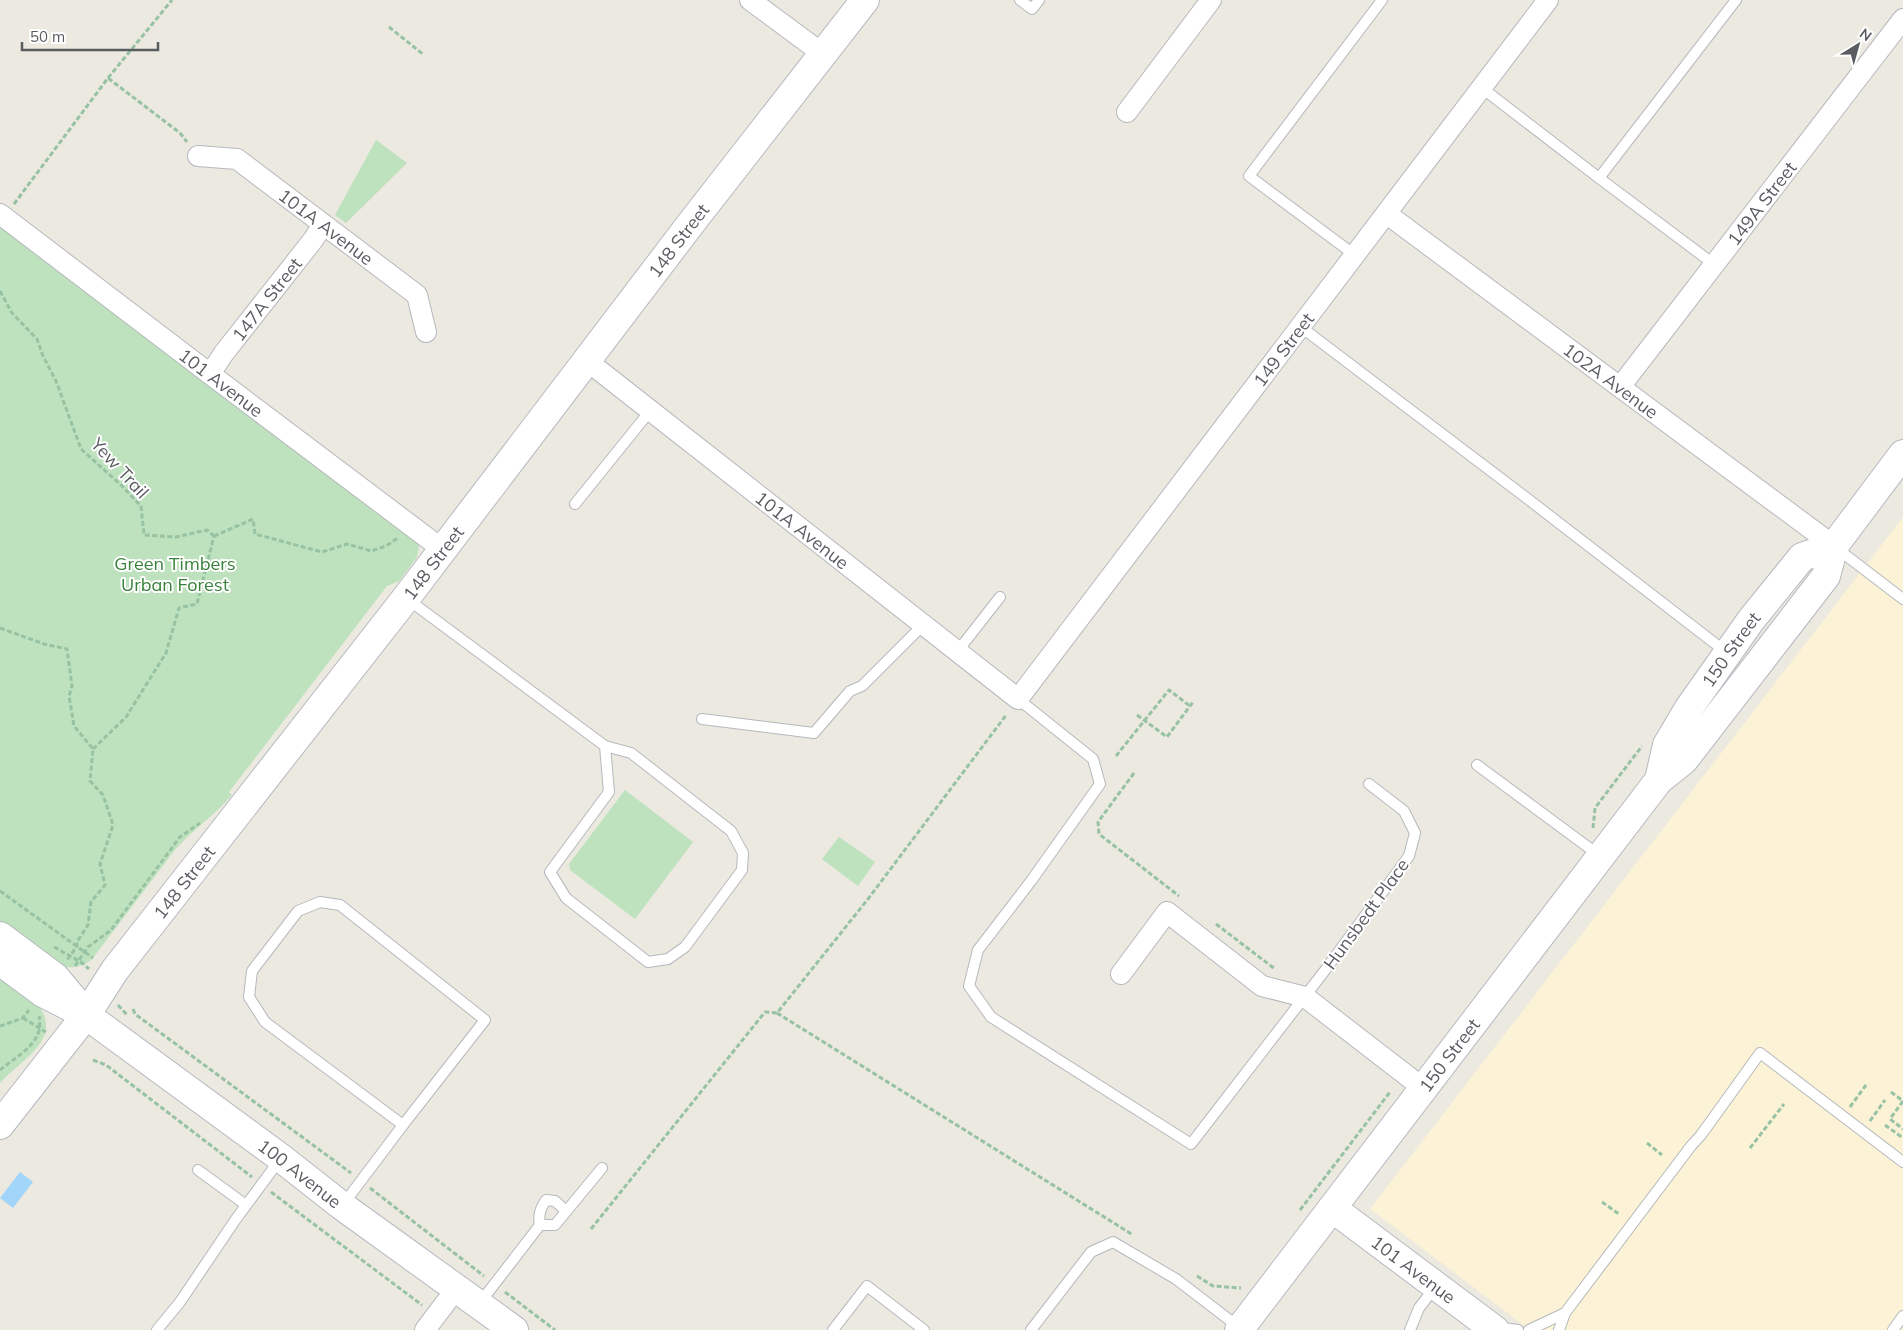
<svg xmlns="http://www.w3.org/2000/svg" width="1903" height="1330" viewBox="0 0 1903 1330" font-family="Mulish,sans-serif">
<style>
.commercial{fill:#fcf2d5}
.green{fill:#bee2bd}
.water{fill:#a1d5fa}
.lines{fill:none;stroke-linecap:round;stroke-linejoin:round}
.lane-casing{stroke:#b6b8bd;stroke-width:12}
.street-casing{stroke:#b6b8bd;stroke-width:22}
.secondary-casing{stroke:#b6b9bf;stroke-width:30}
.path{stroke:#97c2a3;stroke-width:3;stroke-dasharray:5 2.5;stroke-linecap:butt}
.lane{stroke:#fff;stroke-width:10}
.street{stroke:#fff;stroke-width:20}
.secondary{stroke:#fff;stroke-width:28}
.labels{text-anchor:middle;dominant-baseline:central;stroke-width:4;stroke-linejoin:round;paint-order:stroke}
.street-label{font-size:18px;fill:#595c61;stroke:#fff}
.park-label{font-size:18px;fill:#38813a;stroke:#fff}
</style>
<rect width="100%" height="100%" fill="#ebe9e0"/>
<path class="commercial" d="M1903 517V1330H1530L1370 1209Z"/>
<g class="green">
<path d="M376 140 407 163 346 223 335 215Z"/>
<path d="M0 219 415 537 419 546 417 557 399 581 387 586 229 792 232 795C214 816 192 830 174 851L93 958C84 967 74 968 62 967L0 923Z"/>
<path d="M625 790 693 842 635 919 570 870 569 864Z"/>
<path d="M839 837 875 862 858 886 822 859Z"/>
<path d="M0 977 39 1006C63 1041 19 1061 0 1083Z"/>
</g>
<path class="water" d="M20 1172 33 1182 13 1208 0 1198Z"/>
<g class="lines">
<g class="lane-casing">
<g id="lane">
<path d="M1020 0 1032 9 1039 0"/>
<path d="M1482 88 1599 178 1736 0"/>
<path d="M1599 178 1715 265"/>
<path d="M1356 256 1249 176 1382 0"/>
<path d="M1301 327 1524 496 1726 652"/>
<path d="M575 504 650 411"/>
<path d="M1835 547 1903 599"/>
<path d="M406 598 605 746 631 753 731 831 743 853 742 870 685 947 668 959 648 962 566 898 550 872 609 792 605 746"/>
<path d="M957 652 1000 597"/>
<path d="M1018 699 1093 759 1100 784 1031 881 978 950 969 986 991 1017 1191 1144 1326 969 1409 856 1415 833 1404 811 1369 784"/>
<path d="M702 719 814 733 850 691 862 686 923 625"/>
<path d="M1477 765 1600 856"/>
<path d="M320 902 340 905 485 1020 403 1125 265 1022 249 997 252 971 298 911Z"/>
<path d="M198 1170 246 1205"/>
<path d="M342 1206 403 1125"/>
<path d="M540 1225C538 1215 540 1209 546 1200L555 1201 566 1211"/>
<path d="M479 1304 540 1225H555L602 1168"/>
<path d="M1496 1327 1518 1330"/>
<path d="M157 1330 180 1302 236 1219 281 1158"/>
<path d="M833 1330 867 1286 924 1330"/>
<path d="M1031 1330 1091 1252 1113 1242 1176 1279 1240 1328"/>
<path d="M1410 1330 1419 1308 1436 1286"/>
<path d="M1529 1330 1565 1313"/>
<path d="M1559 1330 1565 1313 1691 1146 1701 1135 1760 1053 1903 1162"/>
<path d="M1893 1330 1903 1316"/>
</g>
</g>
<g class="street-casing">
<g id="street">
<path d="M750 0 823 54"/>
<path d="M1127 112 1211 0"/>
<path id="s1" d="M198 156 237 159 417 295 426 332"/>
<path id="s2" d="M0 214 210 374 442 549"/>
<path id="s3" d="M1387 214 1834 546"/>
<path id="s4" d="M586 360 1018 699 1548 0"/>
<path id="s5" d="M210 374 224 353 313 240 323 225"/>
<path id="s6" d="M1620 387 1903 19"/>
<path d="M1121 974 1167 912 1262 986 1305 997 1423 1088"/>
<path d="M425 1330 456 1289"/>
</g>
</g>
<g class="secondary-casing">
<g id="secondary">
<path id="s7" d="M1659 780 1667 745 1689 708 1751 620 1802 557 1834 546"/>
<path d="M0 936 55 977 81 1008"/>
<path id="s8" d="M0 961 43 993 86 1015 281 1158 342 1206 514 1330"/>
<path id="s9" d="M0 1125 86 1015 115 970 406 598 692 222 865 0"/>
<path id="s10" d="M1332 1208 1495 1330"/>
<path id="s11" d="M1239 1330 1659 780 1684 760 1826 576 1834 546 1903 454"/>
</g>
</g>
<g class="path">
<path d="M389 27 424 55"/>
<path d="M108 78 172 0"/>
<path d="M14 204 108 78 180 133 187 142"/>
<path d="M0 291 12 313 37 339 43 356 56 381 81 449 121 485 141 506 144 535 176 537 207 530 214 536"/>
<path d="M214 536 253 519 255 534 322 552 347 544 371 551 386 546 398 538"/>
<path d="M0 628 44 644 67 649 72 686 69 696 74 726 93 749 90 781 103 795 113 825 100 864 105 885 91 902 88 925 77 942V946L67 960"/>
<path d="M1137 715 1167 737 1193 702"/>
<path d="M93 749 126 717 166 653 179 608 197 604 214 536"/>
<path d="M1116 756 1169 690 1190 706"/>
<path d="M1134 773 1098 822 1099 834 1179 896"/>
<path d="M1593 828 1595 808 1642 746"/>
<path d="M0 891 93 958"/>
<path d="M1216 924 1275 969"/>
<path d="M54 947 81 962 89 969"/>
<path d="M75 966 88 947 111 930 180 837 200 823"/>
<path d="M118 1005 127 1015"/>
<path d="M133 1009 135 1014 351 1173"/>
<path d="M777 1013 1133 1235"/>
<path d="M23 1018 46 1032"/>
<path d="M0 1026 23 1018 29 1010"/>
<path d="M93 1060 106 1065 252 1177"/>
<path d="M0 1070C13 1059 34 1048 39 1031 41 1025 38 1021 40 1016"/>
<path d="M1891 1092 1903 1101 1890 1119 1903 1129"/>
<path d="M1850 1107 1866 1085"/>
<path d="M1870 1121 1885 1100"/>
<path d="M1885 1125 1903 1138"/>
<path d="M1647 1143 1662 1155"/>
<path d="M1750 1148 1784 1104"/>
<path d="M370 1188 484 1276"/>
<path d="M271 1192 422 1305"/>
<path d="M1602 1202 1619 1214"/>
<path d="M1300 1210 1390 1092"/>
<path d="M591 1229 765 1012 777 1013 868 899 1007 714"/>
<path d="M1197 1276 1213 1286 1241 1288"/>
<path d="M505 1292 555 1330"/>
</g>
<use href="#lane" class="lane"/>
<use href="#street" class="street"/>
<use href="#secondary" class="secondary"/>
</g>
<g class="labels">
<g class="street-label">
<text stroke="none"><textPath href="#s6" startOffset="232">149A Street</textPath></text>
<text stroke="none"><textPath href="#s1" startOffset="151">101A Avenue</textPath></text>
<text stroke="none"><textPath href="#s9" startOffset="1115">148 Street</textPath></text>
<text stroke="none"><textPath href="#s5" startOffset="94">147A Street</textPath></text>
<text stroke="none"><textPath href="#s4" startOffset="988">149 Street</textPath></text>
<text stroke="none"><textPath href="#s3" startOffset="279">102A Avenue</textPath></text>
<text stroke="none"><textPath href="#s2" startOffset="278">101 Avenue</textPath></text>
<text transform="translate(120 468) rotate(47)">Yew Trail</text>
<text stroke="none"><textPath href="#s4" startOffset="275">101A Avenue</textPath></text>
<text stroke="none"><textPath href="#s9" startOffset="710">148 Street</textPath></text>
<text stroke="none"><textPath href="#s7" startOffset="151">150 Street</textPath></text>
<text stroke="none"><textPath href="#s9" startOffset="305">148 Street</textPath></text>
<text transform="translate(1366 914) rotate(-54)">Hunsbedt Place</text>
<text stroke="none"><textPath href="#s11" startOffset="346">150 Street</textPath></text>
<text stroke="none"><textPath href="#s8" startOffset="368">100 Avenue</textPath></text>
<text stroke="none"><textPath href="#s10" startOffset="102">101 Avenue</textPath></text>
</g>
<g class="park-label">
<text x="175" y="563">Green Timbers<tspan x="175" dy="21">Urban Forest</tspan></text>
</g>
</g>
<g transform="translate(1858 45) rotate(37)" stroke="#ffffff" stroke-width="4" paint-order="stroke">
<path d="M0-4L9 19L0 12L-9 19Z" fill="#595c61"/>
<text y="-8" font-size="14" font-weight="bold" text-anchor="middle" fill="#595c61">N</text>
</g>
<path d="M22 42v8h136v-8" fill="none" stroke="#595c61" stroke-width="2.5"/>
<text x="30" y="42" font-size="15" fill="#595c61" stroke="#ffffff" stroke-width="4" paint-order="stroke">50 m</text>
</svg>
